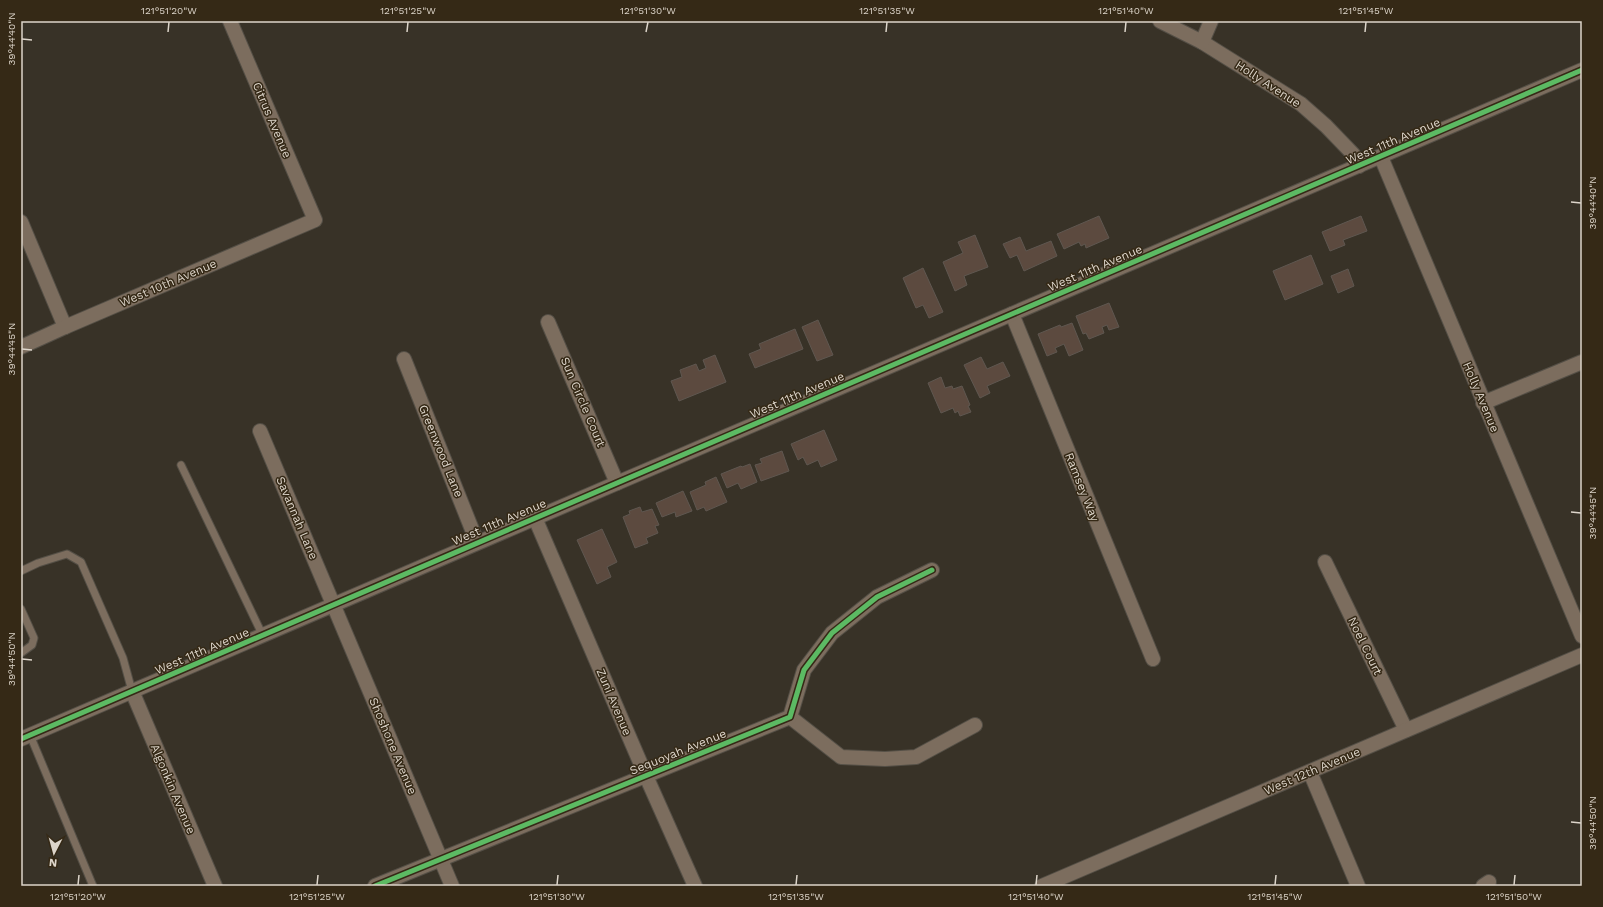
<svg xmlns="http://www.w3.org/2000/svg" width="1603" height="907" viewBox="0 0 1603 907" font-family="'Work Sans',sans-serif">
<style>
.building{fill:#5c4a3f;stroke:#5f5750}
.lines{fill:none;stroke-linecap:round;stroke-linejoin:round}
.service-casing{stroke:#544f46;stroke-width:9}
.minor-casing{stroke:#544f46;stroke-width:16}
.service{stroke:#7c6d5e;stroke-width:7}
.minor{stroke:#7c6d5e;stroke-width:14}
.cycleway-casing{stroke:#352916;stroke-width:8}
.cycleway{stroke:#5cba63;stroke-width:5}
.ticks{fill:none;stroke:#ddd5ca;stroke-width:1.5}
.labels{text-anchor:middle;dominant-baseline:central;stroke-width:3;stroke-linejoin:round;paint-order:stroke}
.street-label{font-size:12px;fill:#ddd5ca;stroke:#352916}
.neatline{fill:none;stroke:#ddd5ca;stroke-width:1.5}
.ticks-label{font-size:10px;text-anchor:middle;fill:#ddd5ca}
</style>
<rect width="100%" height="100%" fill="#383227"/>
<g class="building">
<path d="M1099 216 1109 238 1086 248 1085 244 1081 246 1079 242 1064 249 1057 234Z"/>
<path d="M1361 216 1367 231 1343 240 1345 245 1330 251 1322 232Z"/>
<path d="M975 235 988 267 964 276 967 285 955 291 943 262 963 253 958 242Z"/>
<path d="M1020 237 1026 251 1051 241 1057 256 1024 271 1017 255 1010 258 1003 244Z"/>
<path d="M1311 255 1323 284 1285 300 1273 271Z"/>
<path d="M923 268 943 312 929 318 923 305 916 308 903 278Z"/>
<path d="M1348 269 1354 286 1338 293 1331 276Z"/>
<path d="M1109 303 1119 327 1109 330 1107 325 1102 327 1104 333 1089 339 1086 333 1083 334 1076 316Z"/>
<path d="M818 320 833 355 817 361 802 327Z"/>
<path d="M1072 323 1083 350 1069 356 1064 344 1055 348 1057 352 1047 356 1038 334 1060 325 1061 327Z"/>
<path d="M795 329 803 349 755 368 749 354 761 349 759 344Z"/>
<path d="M715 355 726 382 679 401 671 381 682 377 680 370 696 364 699 371 706 368 703 360Z"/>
<path d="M981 357 987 369 1003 362 1010 376 987 386 990 393 980 398 964 365Z"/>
<path d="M941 377 945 388 952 386 953 389 962 386 970 405 968 406 971 412 960 416 958 411 955 413 953 408 941 413 928 383Z"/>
<path d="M824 430 837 460 821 467 818 460 807 465 803 457 798 460 791 444Z"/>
<path d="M782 451 789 471 761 481 755 465 762 463 760 459Z"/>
<path d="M750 464 757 482 741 489 738 483 727 488 721 474 741 466 742 467Z"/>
<path d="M716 477 727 502 706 511 704 507 697 510 690 492 706 485 705 482Z"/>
<path d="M683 491 692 511 676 517 675 512 662 517 656 503Z"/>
<path d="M640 507 642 512 652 509 659 525 655 526 658 533 646 538 648 543 635 548 623 517 630 514 629 511Z"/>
<path d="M602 529 617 562 607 567 611 577 597 584 577 540Z"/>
</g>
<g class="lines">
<g class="service-casing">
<g id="service">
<path d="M181 465 263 636"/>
<path d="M21 571 38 563 67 554 81 562 123 658 132 691"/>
<path d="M21 609 34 638 32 645 21 653"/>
<path d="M30 735 93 886"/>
</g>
</g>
<g class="minor-casing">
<g id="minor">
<path d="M1160 21 1202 42 1301 104 1326 126 1353 154 1359 166"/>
<path d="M1202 42 1211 21"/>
<path d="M1381 157 1582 636"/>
<path d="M21 222 65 327"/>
<path d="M1012 314 1153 659"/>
<path d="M548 322 617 483"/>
<path d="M21 347 65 327 315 220 230 21"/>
<path d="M404 359 477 542"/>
<path d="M1483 403 1582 362"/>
<path d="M260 431 452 886"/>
<path d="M535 518 646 776 695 886"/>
<path d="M1325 562 1406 730"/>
<path d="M132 691 215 886"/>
<path d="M790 717 841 757 885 759 916 757 975 725"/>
<path d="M21 739 617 483 1582 70"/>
<path d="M1310 772 1358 886"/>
<path d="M375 886 790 717 804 670 832 633 877 597 932 570"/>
<path d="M1042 886 1582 655"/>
<path d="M1483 886 1489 882"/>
</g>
</g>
<use href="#service" class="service"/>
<use href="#minor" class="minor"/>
<g class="cycleway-casing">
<g id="cycleway">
<path d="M21 739 617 483 1582 70"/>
<path d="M375 886 790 717 804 670 832 633 877 597 932 570"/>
</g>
</g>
<use href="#cycleway" class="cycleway"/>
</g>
<path class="ticks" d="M168 32 169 22M407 32 408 22M646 32 648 22M886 32 887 22M1125 32 1126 22M1365 32 1366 22M22 39 32 40M1571 202 1581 203M22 349 32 350M1571 512 1581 513M22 659 32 660M1571 822 1581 823M78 885 79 875M317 885 318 875M557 885 558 875M796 885 797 875M1036 885 1037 875M1275 885 1276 875M1514 885 1515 875"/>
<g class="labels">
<g class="street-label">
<text transform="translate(1268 84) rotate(33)">Holly Avenue</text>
<text transform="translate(272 120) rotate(67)">Citrus Avenue</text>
<text transform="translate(1393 141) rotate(-23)">West 11th Avenue</text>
<text transform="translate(1095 268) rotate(-23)">West 11th Avenue</text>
<text transform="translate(168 283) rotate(-23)">West 10th Avenue</text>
<text transform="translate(797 395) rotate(-23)">West 11th Avenue</text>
<text transform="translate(1481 397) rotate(67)">Holly Avenue</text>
<text transform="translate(583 402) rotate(67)">Sun Circle Court</text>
<text transform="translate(441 451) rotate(68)">Greenwood Lane</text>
<text transform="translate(1082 487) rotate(68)">Ramsey Way</text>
<text transform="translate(297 518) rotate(67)">Savannah Lane</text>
<text transform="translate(499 522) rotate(-23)">West 11th Avenue</text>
<text transform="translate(1365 646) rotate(64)">Noel Court</text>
<text transform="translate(202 651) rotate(-23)">West 11th Avenue</text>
<text transform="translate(614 702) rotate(67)">Zuni Avenue</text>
<text transform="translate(393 746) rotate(67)">Shoshone Avenue</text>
<text transform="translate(678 752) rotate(-22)">Sequoyah Avenue</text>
<text transform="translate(1312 771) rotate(-23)">West 12th Avenue</text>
<text transform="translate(173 789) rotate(67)">Algonkin Avenue</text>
</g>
</g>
<rect width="1603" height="907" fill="none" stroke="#352916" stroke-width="44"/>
<g transform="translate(54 853) rotate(186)" stroke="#352916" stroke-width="3" paint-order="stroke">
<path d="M0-3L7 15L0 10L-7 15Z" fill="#ddd5ca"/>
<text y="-6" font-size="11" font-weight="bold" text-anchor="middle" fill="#ddd5ca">N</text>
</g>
<rect x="22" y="22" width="1559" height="863" class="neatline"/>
<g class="ticks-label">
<text x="169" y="14">121°51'20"W</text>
<text x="408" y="14">121°51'25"W</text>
<text x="648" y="14">121°51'30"W</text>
<text x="887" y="14">121°51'35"W</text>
<text x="1126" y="14">121°51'40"W</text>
<text x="1366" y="14">121°51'45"W</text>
<text transform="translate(11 39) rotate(-90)" y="4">39°44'40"N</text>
<text transform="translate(1592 203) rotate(-90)" y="4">39°44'40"N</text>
<text transform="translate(11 349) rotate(-90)" y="4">39°44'45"N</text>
<text transform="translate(1592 513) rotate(-90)" y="4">39°44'45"N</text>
<text transform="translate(11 659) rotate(-90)" y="4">39°44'50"N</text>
<text transform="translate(1592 823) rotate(-90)" y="4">39°44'50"N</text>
<text x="78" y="900">121°51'20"W</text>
<text x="317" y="900">121°51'25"W</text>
<text x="557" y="900">121°51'30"W</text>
<text x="796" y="900">121°51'35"W</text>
<text x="1036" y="900">121°51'40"W</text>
<text x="1275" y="900">121°51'45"W</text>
<text x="1514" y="900">121°51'50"W</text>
</g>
</svg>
